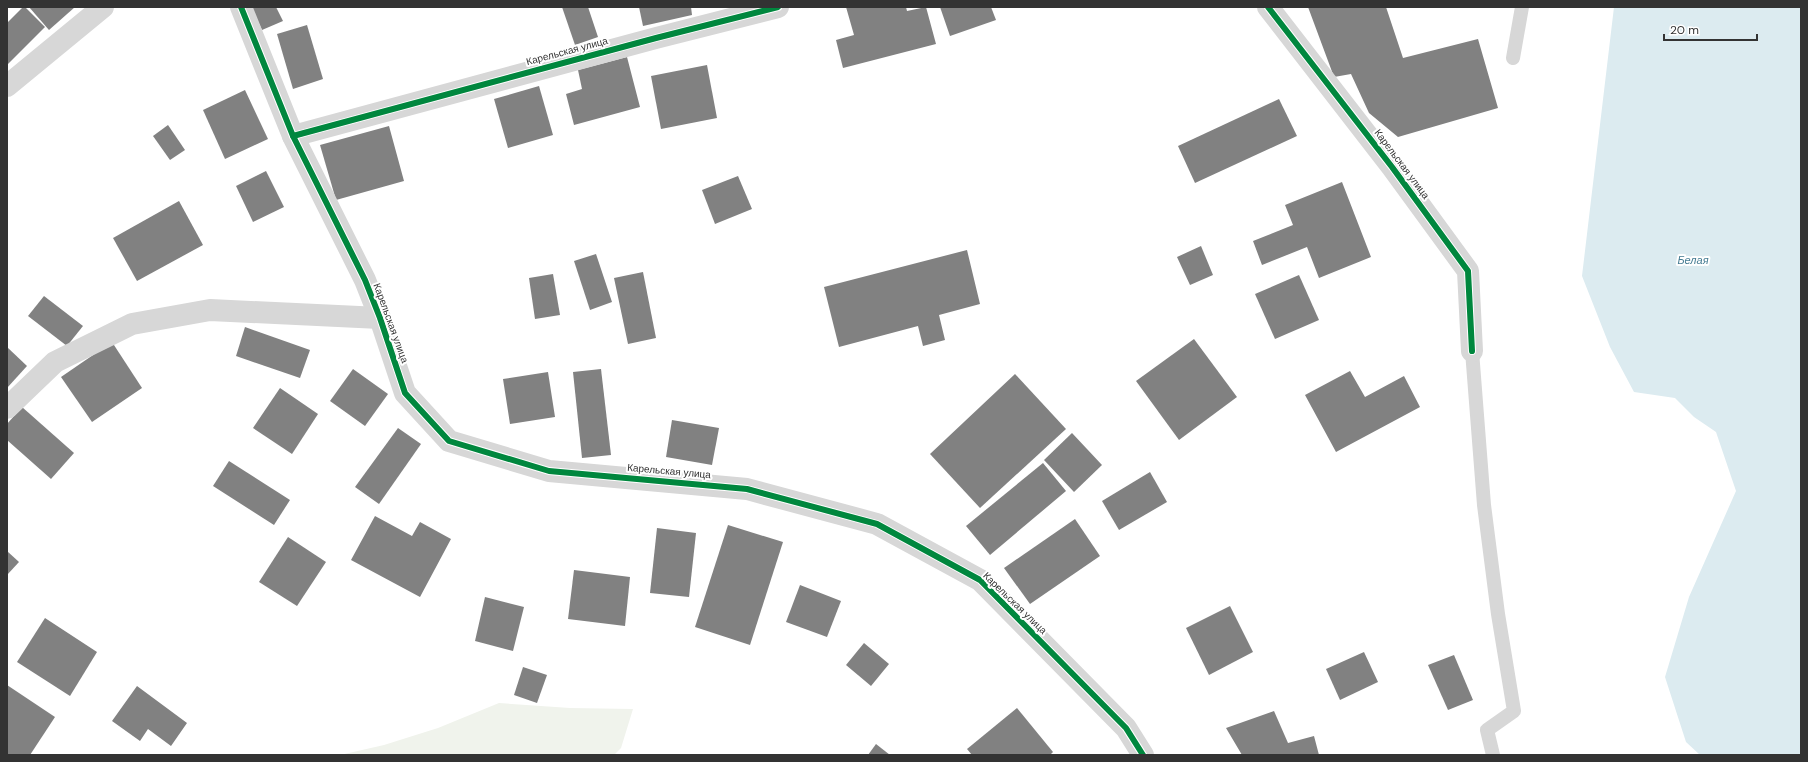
<svg xmlns="http://www.w3.org/2000/svg" width="1808" height="762" viewBox="0 0 1808 762" font-family="'DM Sans',sans-serif">
<style>
.green{fill:#f0f3ec}
.water{fill:#dcebf0}
.building{fill:#818181}
.lines{fill:none;stroke-linecap:round;stroke-linejoin:round}
.lane{stroke:#d7d7d7;stroke-width:14}
.street{stroke:#d7d7d7;stroke-width:22}
.cycleway-casing{stroke:#fff;stroke-width:8}
.cycleway{stroke:#00873e;stroke-width:6}
.labels{text-anchor:middle;dominant-baseline:central;stroke-width:4;stroke-linejoin:round;paint-order:stroke}
.street-label{font-size:10px;fill:#333;stroke:#fff}
.water-label{font-size:11px;font-style:italic;fill:#447b92;stroke:#fff}
</style>
<rect width="100%" height="100%" fill="#fff"/>
<path class="green" d="M499 703 570 708 633 709 621 748 614 755H340L384 745 438 728Z"/>
<path class="water" d="M1614 7H1801V755H1700L1686 742 1665 677 1689 597 1736 491 1716 432 1694 417 1675 398 1634 392 1610 347 1582 276Z"/>
<g class="building">
<path d="M23 7H25L45 27 7 65V23Z"/>
<path d="M29 7H75L49 30Z"/>
<path d="M251 7H276L283 21 262 30Z"/>
<path d="M562 7H588L598 37 575 45Z"/>
<path d="M639 7H691L692 15 643 26Z"/>
<path d="M846 7H906L907 11 926 7 936 44 843 68 836 40 854 35Z"/>
<path d="M940 7H991L996 20 950 36Z"/>
<path d="M1308 7H1386L1403 58 1478 39 1498 108 1398 137 1369 113 1351 74 1334 77Z"/>
<path d="M307 25 323 79 293 89 277 34Z"/>
<path d="M627 57 640 107 574 125 566 94 582 89 578 70Z"/>
<path d="M707 65 717 118 661 129 651 76Z"/>
<path d="M539 86 553 135 508 148 494 99Z"/>
<path d="M245 90 268 139 225 159 203 110Z"/>
<path d="M1279 99 1297 136 1195 183 1178 146Z"/>
<path d="M168 125 185 150 170 160 153 136Z"/>
<path d="M389 126 404 181 336 200 320 145Z"/>
<path d="M266 171 284 207 253 222 236 186Z"/>
<path d="M738 176 752 209 715 224 702 190Z"/>
<path d="M1342 182 1371 257 1319 278 1307 247 1262 265 1253 241 1293 225 1285 205Z"/>
<path d="M179 201 203 245 137 281 113 238Z"/>
<path d="M1201 246 1213 275 1190 285 1177 257Z"/>
<path d="M967 250 980 304 939 315 945 340 923 346 918 326 839 347 824 287Z"/>
<path d="M596 254 612 302 590 310 574 261Z"/>
<path d="M643 272 656 338 628 344 614 278Z"/>
<path d="M553 274 560 315 535 319 529 278Z"/>
<path d="M1299 275 1319 320 1275 339 1255 294Z"/>
<path d="M44 296 83 326 67 346 28 316Z"/>
<path d="M245 327 310 350 300 378 236 356Z"/>
<path d="M1194 339 1237 397 1179 440 1136 381Z"/>
<path d="M112 342 142 388 92 422 61 377Z"/>
<path d="M7 347 27 366 7 388Z"/>
<path d="M353 369 388 394 365 426 330 401Z"/>
<path d="M601 369 611 455 582 458 573 372Z"/>
<path d="M1350 371 1365 397 1404 376 1420 407 1336 452 1305 395Z"/>
<path d="M548 372 555 417 510 424 503 379Z"/>
<path d="M1015 374 1066 429 980 508 930 454Z"/>
<path d="M280 388 318 414 292 454 253 428Z"/>
<path d="M22 407 74 453 51 479 7 440V424Z"/>
<path d="M672 420 719 428 712 465 666 457Z"/>
<path d="M398 428 421 444 379 504 355 487Z"/>
<path d="M1072 433 1102 465 1074 492 1044 460Z"/>
<path d="M229 461 290 500 274 525 213 486Z"/>
<path d="M1043 463 1066 491 990 555 966 526Z"/>
<path d="M1150 472 1167 502 1119 530 1102 501Z"/>
<path d="M375 516 412 536 420 522 451 539 420 597 351 560Z"/>
<path d="M1075 519 1100 556 1030 604 1004 568Z"/>
<path d="M728 525 783 542 750 645 695 627Z"/>
<path d="M657 528 696 533 689 597 650 593Z"/>
<path d="M288 537 326 562 297 606 259 582Z"/>
<path d="M7 551 19 562 7 575Z"/>
<path d="M574 570 630 577 625 626 568 619Z"/>
<path d="M800 585 841 601 827 637 786 622Z"/>
<path d="M485 597 524 607 513 651 475 641Z"/>
<path d="M1230 606 1253 652 1209 675 1186 628Z"/>
<path d="M45 618 97 652 70 696 17 662Z"/>
<path d="M864 643 889 664 871 686 846 665Z"/>
<path d="M1364 652 1378 682 1340 700 1326 669Z"/>
<path d="M1454 655 1473 700 1448 710 1428 665Z"/>
<path d="M523 667 547 675 537 703 514 695Z"/>
<path d="M7 685 55 717 30 755H7Z"/>
<path d="M137 686 187 723 171 746 148 729 140 741 112 721Z"/>
<path d="M1017 708 1053 752 1050 755H972L967 749Z"/>
<path d="M1274 711 1288 743 1314 736 1319 755H1242L1226 728Z"/>
<path d="M876 744 890 755H868Z"/>
</g>
<g class="lines">
<g class="lane">
<path d="M1513 58 1522 7"/>
<path d="M1472 351 1484 505 1498 614 1514 711 1487 730 1493 755"/>
</g>
<g class="street">
<path d="M241 7 293 136 365 280 380 318 405 393 449 441 549 471 747 489 877 524 980 580 1126 728 1143 755"/>
<path d="M1268 7 1392 167 1468 271 1472 351"/>
<path d="M7 86 103 7"/>
<path d="M293 136 656 38 778 7"/>
<path d="M7 408 55 362 132 324 210 310 380 318"/>
</g>
<g class="cycleway-casing">
<g id="cycleway">
<path d="M241 7 293 136 365 280 380 318 405 393 449 441 549 471 747 489 877 524 980 580 1126 728 1143 755"/>
<path d="M1268 7 1392 167 1468 271 1472 351"/>
<path d="M293 136 656 38 778 7"/>
</g>
</g>
<use href="#cycleway" class="cycleway"/>
</g>
<g class="labels">
<g class="street-label">
<text transform="translate(567 51) rotate(-15)">Карельская улица</text>
<text transform="translate(1402 164) rotate(53)">Карельская улица</text>
<text transform="translate(391 323) rotate(70)">Карельская улица</text>
<text transform="translate(669 471) rotate(5)">Карельская улица</text>
<text transform="translate(1015 603) rotate(44)">Карельская улица</text>
</g>
<g class="water-label">
<text x="1693" y="260">Белая</text>
</g>
</g>
<rect width="1808" height="762" fill="none" stroke="#333333" stroke-width="16"/>
<path d="M1664 34v6h93v-6" fill="none" stroke="#333333" stroke-width="2"/>
<text x="1670" y="34" font-size="12" fill="#333333" stroke="#ffffff" stroke-width="3" paint-order="stroke">20 m</text>
</svg>
